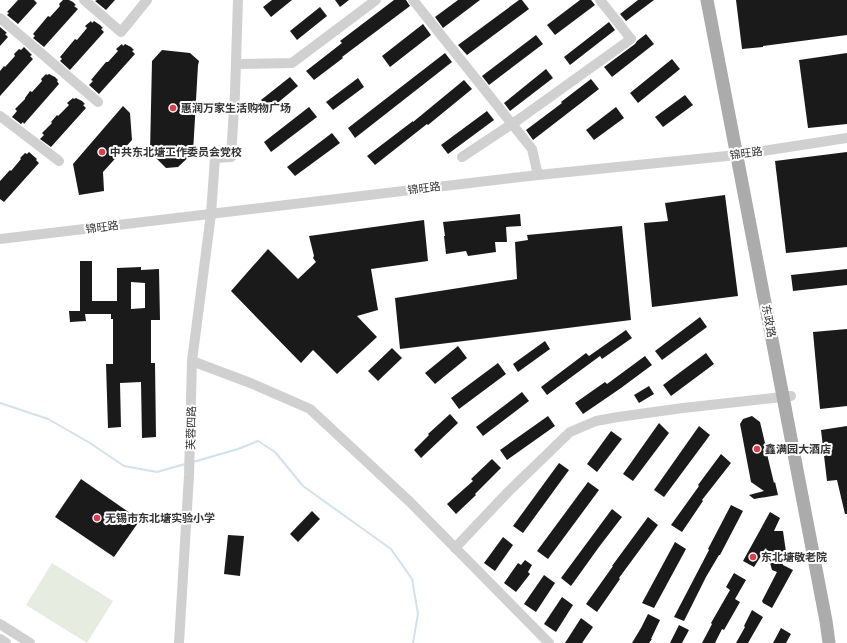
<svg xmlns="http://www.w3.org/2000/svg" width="847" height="643" viewBox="0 0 847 643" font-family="Jost,'Noto Sans SC',sans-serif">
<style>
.green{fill:#e6ecdf}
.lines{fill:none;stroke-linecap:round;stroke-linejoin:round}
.stream{stroke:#cfe2ee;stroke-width:2}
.building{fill:#1a1a1a;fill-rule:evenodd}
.minor{stroke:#d0d0d0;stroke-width:10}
.major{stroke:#ababab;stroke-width:13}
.poi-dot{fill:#e63946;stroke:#fff;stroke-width:1.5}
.labels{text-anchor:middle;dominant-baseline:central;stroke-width:4;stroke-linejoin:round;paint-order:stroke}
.poi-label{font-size:11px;font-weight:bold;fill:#333;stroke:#fff;text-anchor:start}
.street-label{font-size:11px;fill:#333;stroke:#fff}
</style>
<rect width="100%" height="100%" fill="#fff"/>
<path class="green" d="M52 563 113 601 87 643 26 605Z"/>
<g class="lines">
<g class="stream">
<path d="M0 403 48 419 90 443 124 466 157 472 185 464"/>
<path d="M193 462 238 449 258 441 275 452 303 486 391 549 412 579 418 614 413 643"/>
</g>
</g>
<g class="building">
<path d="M18 0H34L37 3 18 24 7 15 9 13 7 12Z"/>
<path d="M63 0H69L73 2 76 5 74 6 78 9 44 47 33 38 35 36 33 34 48 16 50 17 60 6 59 4Z"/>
<path d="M97 0H115L106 10 95 1Z"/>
<path d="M272 0H292L271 17 263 7Z"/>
<path d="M335 0H349L340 7Z"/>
<path d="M394 0H406L410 6 342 57 343 58 314 80 306 71 342 43 340 41Z"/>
<path d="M458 0H480L443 28 435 17Z"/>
<path d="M519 0H522L529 9 467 55 458 45Z"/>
<path d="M580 0H591L595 5 555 35 547 25Z"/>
<path d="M638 0H654L626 21 620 14Z"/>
<path d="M736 0H847V35L763 46V47L742 49Z"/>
<path d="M320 7 327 16 297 40 290 31Z"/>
<path d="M91 21 92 23 94 21 100 25 103 28 101 29 104 32 70 70 60 61 62 59 60 57 75 39 77 40 87 28 85 26Z"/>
<path d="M609 22 615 30 570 65 564 57Z"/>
<path d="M423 24 431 35 390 67 382 56Z"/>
<path d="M0 27 7 33 5 34 8 37 0 46Z"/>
<path d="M646 34 654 44 612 77 604 67 635 44 637 41Z"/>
<path d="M536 35 543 44 489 85 482 76Z"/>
<path d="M122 44 123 46 125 44 131 47 134 50 132 51 135 54 99 94 89 85 93 81 91 80 106 62H108L118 51 116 49Z"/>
<path d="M24 47 32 55 30 56 33 59 0 96V71L4 66 5 67 15 56 14 54 19 49 21 50Z"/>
<path d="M162 50 190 53 199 61 198 65 193 153 178 167 166 168 150 152 152 61Z"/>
<path d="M445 53 452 62 355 138 348 128Z"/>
<path d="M847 53V124L808 128 799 60Z"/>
<path d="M672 59 680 69 638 103 630 93Z"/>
<path d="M546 69 553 78 510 111 504 103Z"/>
<path d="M46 74 47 75 49 74 55 77 58 80 57 81 59 84 24 124 23 122 21 124 12 117 17 111 15 109 25 99V98L30 91 32 92 42 81 41 79Z"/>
<path d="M290 77 298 86 269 110 261 100Z"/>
<path d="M358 78 364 87 333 110 326 102Z"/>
<path d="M591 79 599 89 533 140 526 130 562 103 561 102Z"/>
<path d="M464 80 472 89 428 125 427 124 375 165 367 156 413 121V122Z"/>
<path d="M685 95 693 105 663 127 655 117Z"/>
<path d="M73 98 74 99 76 98 82 101 85 104 83 105 86 108 51 147 40 139 44 135 42 133 52 123 51 122 57 115 58 116 69 105 67 103Z"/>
<path d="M123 106 130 113 132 140 103 172 104 191 79 195 73 164Z"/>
<path d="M309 107 317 117 271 152 264 142Z"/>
<path d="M616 107 624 118 594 140 586 130Z"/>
<path d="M487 111 494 120 448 154 441 145Z"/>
<path d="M332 133 340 143 295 176 287 167Z"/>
<path d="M29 152 37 159 36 160 39 163 4 202 0 199V181L10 170 11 171 21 159 20 158 25 153 27 154Z"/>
<path d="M847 152V247L786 253 775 161Z"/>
<path d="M725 195 738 296 652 307 644 223 668 221 665 203Z"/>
<path d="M520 214 521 226 506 227 507 242H495L496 252 468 256 466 251 446 254 444 236H445L443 222Z"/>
<path d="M424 220 428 261 371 269 378 310 357 316 377 337 337 374 313 350 301 363 231 291 268 249 298 279 316 262 313 258 314 256 309 236Z"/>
<path d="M622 226 631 320 400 349 395 298 517 279 515 242 528 240 527 235Z"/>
<path d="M80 261H92V301H117V268L141 267V270L159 269 160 320H151V363H155L156 437 142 438 141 382 120 383 121 427 108 428 106 364H113V319H111V314H85L86 321 70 322 69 311H80ZM131 282 145 283V308L131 309Z"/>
<path d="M847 269V285L793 291 791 275Z"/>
<path d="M700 317 707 327 662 360 655 351Z"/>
<path d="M847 329V406L820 409 813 332Z"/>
<path d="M626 330 632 338 602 359 600 356 547 395 541 387 586 353 589 356Z"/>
<path d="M545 341 550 349 518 372 513 364Z"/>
<path d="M458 346 467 358 435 384 425 373Z"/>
<path d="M392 348 402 358 378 381 368 371Z"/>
<path d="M706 353 714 364 671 396 663 385Z"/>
<path d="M645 356 652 365 621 388 583 414 575 403 605 382 607 384Z"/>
<path d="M498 363 506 374 459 409 451 398Z"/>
<path d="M649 386 654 394 639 403 634 395Z"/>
<path d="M522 392 529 401 483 436 476 427Z"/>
<path d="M450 414 458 423 421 458 414 450 429 435 428 434Z"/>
<path d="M548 416 555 426 507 460 500 450Z"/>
<path d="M752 416 760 422 765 443 768 446 769 452 767 454 774 483 775 482 778 495 754 499 749 495 764 491 751 482 740 424 743 419Z"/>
<path d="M659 423 669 433 633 481 623 474Z"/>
<path d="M699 426 710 435 664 497 654 490Z"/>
<path d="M847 426V514H845L837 480 827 481 821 430Z"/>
<path d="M611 431 622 439 597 472 587 464Z"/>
<path d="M721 454 731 463 702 500 703 501 682 532 671 525 699 486 698 485Z"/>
<path d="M492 459 501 468 475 494 476 495 456 514 447 504 473 481 471 479Z"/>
<path d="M559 463 569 470 523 533 513 526Z"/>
<path d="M81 479 140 520 114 557 55 517Z"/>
<path d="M588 482 599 490 548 559 537 551Z"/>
<path d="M731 505 743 511 720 555H719L706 577 684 621 674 617 709 550 708 549Z"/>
<path d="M612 509 622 517 599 547 571 586 561 578Z"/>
<path d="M312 511 320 519 298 542 290 534Z"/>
<path d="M770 512 780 518 774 531H783L786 552 780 554 783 565 793 570 772 608 763 603 762 601 777 572 772 570 766 548 754 567 743 561Z"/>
<path d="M648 517 658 525 619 578 620 579 597 612 586 604 613 566H612Z"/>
<path d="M228 535 244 536 240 576 224 574Z"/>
<path d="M503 537 513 545 495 571 484 563Z"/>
<path d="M675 542 686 549 654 608 642 603Z"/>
<path d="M525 560 532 565 528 572 530 574 516 592 504 583 518 563 521 565Z"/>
<path d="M734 573 746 580 735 599 740 602 724 630 722 629 715 643H702L712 624 711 623 730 590 726 587Z"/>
<path d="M544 575 555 583 536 612 524 604Z"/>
<path d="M562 597 573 605 556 632 544 624Z"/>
<path d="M752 610 763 617 748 643H736L745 627 744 626Z"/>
<path d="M648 614 660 620 651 639H652L649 643H632L641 628Z"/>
<path d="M581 618 593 627 582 643H565Z"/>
<path d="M679 625 689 630 682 643H670Z"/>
<path d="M781 628 791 634 786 643H773Z"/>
</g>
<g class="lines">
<g class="minor">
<path d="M84 0 121 32 147 0"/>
<path d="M413 0 532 149 538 175"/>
<path d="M0 18 98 102"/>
<path d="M236 64 292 63 376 0"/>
<path d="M0 116 59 161"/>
<path d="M462 157 518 120 631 39 600 0"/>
<path d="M0 239 538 175 737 155 847 138"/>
<path d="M192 361 253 384 310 409 410 502 549 643"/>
<path d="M455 548 508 492 570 432 596 421 618 417 683 408 791 396"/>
<path d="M0 624 30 643"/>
<path d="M0 639 6 643"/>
<path d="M179 643 189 475 192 361 211 214 215 158 231 157 235 93 238 0"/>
</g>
<path class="major" d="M707 0 826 621 829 643"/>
</g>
<g class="poi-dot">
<circle cx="173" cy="108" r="4"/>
<circle cx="102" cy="152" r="4"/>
<circle cx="757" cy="449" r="4"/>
<circle cx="97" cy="518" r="4"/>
<circle cx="753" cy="557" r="4"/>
</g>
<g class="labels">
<g class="poi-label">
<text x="181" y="108">惠润万家生活购物广场</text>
<text x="110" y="152">中共东北塘工作委员会党校</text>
<text x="765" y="449">鑫满园大酒店</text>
<text x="105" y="518">无锡市东北塘实验小学</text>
<text x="761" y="557">东北塘敬老院</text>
</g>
<g class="street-label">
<text transform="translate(746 153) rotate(-8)">锦旺路</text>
<text transform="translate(424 188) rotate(-7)">锦旺路</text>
<text transform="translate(102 227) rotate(-7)">锦旺路</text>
<text transform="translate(769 321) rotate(79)">东政路</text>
<text transform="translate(191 428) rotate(-89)">芙蓉四路</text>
</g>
</g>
</svg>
